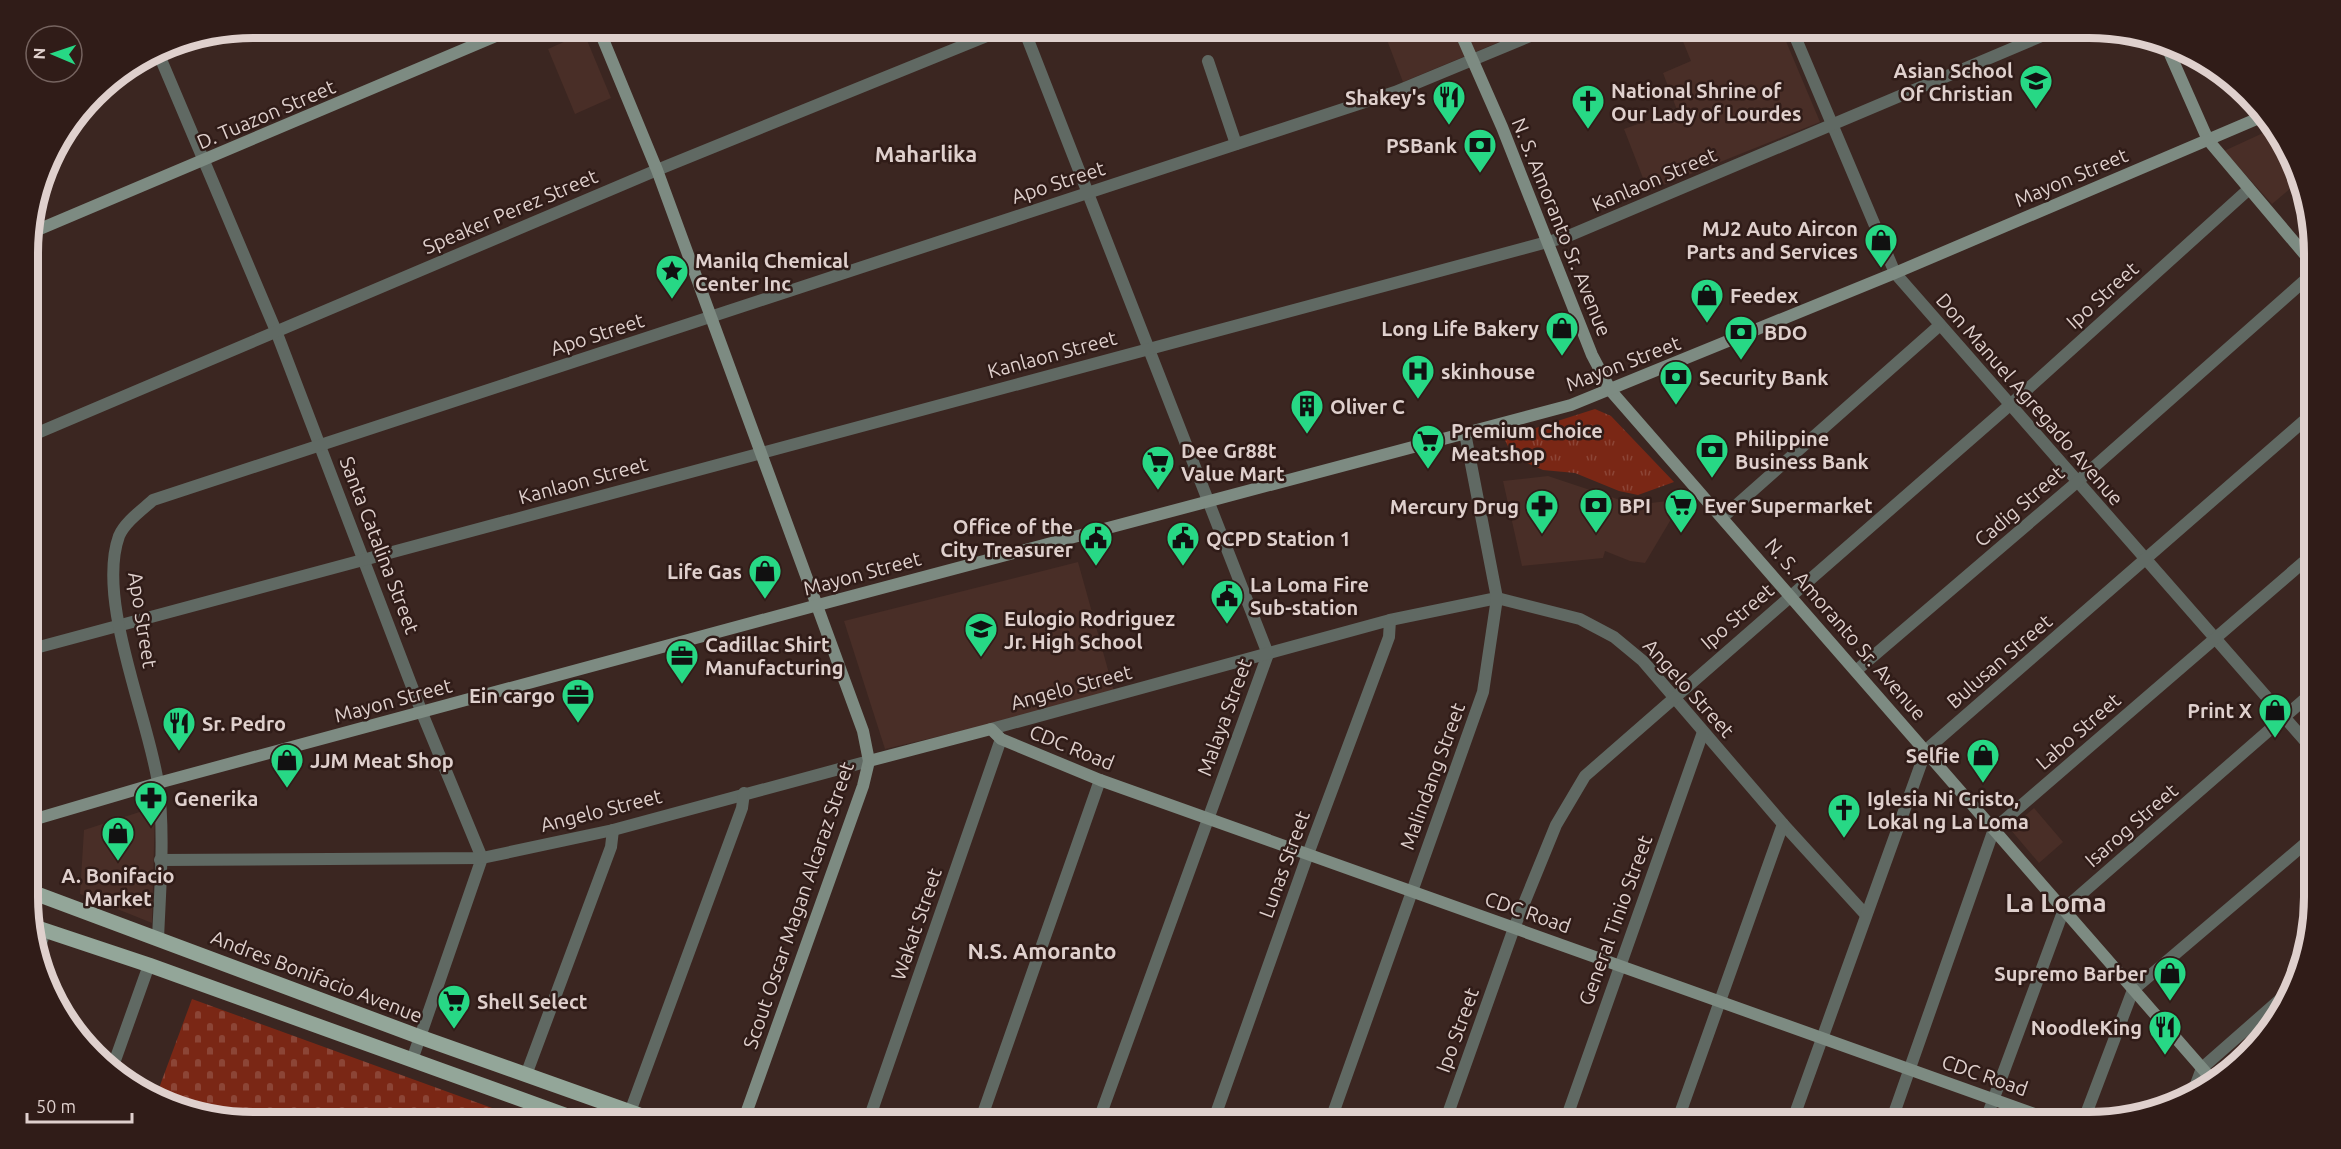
<svg xmlns="http://www.w3.org/2000/svg" width="2341" height="1149" viewBox="0 0 2341 1149" font-family="Ubuntu,sans-serif">
<style>
.built{fill:#492e27}
.grass{fill:url(#grass-tufts)}
.cemetery{fill:url(#cemetery-stones)}
.lines{fill:none;stroke-linecap:round;stroke-linejoin:round}
.street{stroke:#606963;stroke-width:12}
.secondary{stroke:#7d8b82;stroke-width:12}
.primary{stroke:#93a699;stroke-width:15}
.labels{text-anchor:middle;dominant-baseline:central;stroke-width:5;stroke-linejoin:round;paint-order:stroke}
.poi-label{font-size:20px;font-weight:bold;fill:#dfd0cd;stroke:#301c18;text-anchor:start}
.street-label{font-size:20px;fill:#dfd0cd;stroke:#301c18}
.quarter-label{font-size:22px;font-weight:bold;fill:#dfd0cd;stroke:#301c18}
.district-label{font-size:26px;font-weight:bold;fill:#dfd0cd;stroke:#301c18}
.rim{fill:none;stroke:#dfd0cd;stroke-width:8}
</style>
<defs>
<pattern id="grass-tufts" width="24" height="20" patternUnits="userSpaceOnUse" patternTransform="scale(1.5)"><rect width="24" height="20" fill="#7a2715"/><path d="M3 7l-1-3M5 7V3M7 7l1-3M15 17l-1-3M17 17v-4M19 17l1-3" fill="none" stroke="#8c4536"/></pattern>
<pattern id="cemetery-stones" width="16" height="16" patternUnits="userSpaceOnUse" patternTransform="scale(1.5)"><rect width="16" height="16" fill="#7a2715"/><path d="M2 7V4a2 2 0 0 1 4 0v3zM10 15v-3a2 2 0 0 1 4 0v3z" fill="#8c4536"/></pattern>
</defs>
<rect width="100%" height="100%" fill="#3b2621"/>
<g class="built">
<path d="M1382 27H1535L1403 82Z"/>
<path d="M1677 27H1780L1820 122 1648 191 1624 129 1677 110 1663 73 1691 61Z"/>
<path d="M584 33 611 98 575 114 548 49Z"/>
<path d="M2276 127 2297 183 2272 204 2224 151Z"/>
<path d="M1548 476 1635 505 1683 499 1645 563 1630 561 1605 551 1603 558 1522 566 1503 481Z"/>
<path d="M1078 562 1115 695 885 749 844 621Z"/>
<path d="M155 807 152 923 80 894 84 830Z"/>
<path d="M2034 808 2063 842 2039 863 2010 829Z"/>
</g>
<path class="grass" d="M1595 409 1611 416 1674 482 1638 495 1619 491 1575 473 1543 470 1513 457 1504 438Z"/>
<path class="cemetery" d="M192 999 531 1122H252L155 1099Z"/>
<g class="lines">
<g class="street">
<path d="M1023 27 1268 654 1098 1122"/>
<path d="M1791 27 1895 273 2314 751"/>
<path d="M157 50 276 331 422 713 482 858 412 1060"/>
<path d="M1208 61 1236 144"/>
<path d="M28 437 657 170 1009 27"/>
<path d="M1723 517 1940 325"/>
<path d="M28 650 1566 237 2063 27"/>
<path d="M1857 670 2077 482 2312 274"/>
<path d="M991 729 1390 620 1497 598 1580 619 1614 637 1643 661 1783 824 1866 915"/>
<path d="M160 860 482 858 613 830 869 761"/>
<path d="M158 939C160 890 165 831 158 783 148 716 96 600 119 536 125 522 142 510 153 500L1395 92 1552 27"/>
<path d="M37 955 45 931"/>
<path d="M113 1066 149 965"/>
<path d="M526 1075 611 847 613 830"/>
<path d="M2192 1095 2202 1068 2292 989"/>
<path d="M630 1112 742 808 744 793"/>
<path d="M868 1122 1001 739"/>
<path d="M980 1122 1100 780"/>
<path d="M1213 1122 1308 854 1389 637 1390 620"/>
<path d="M1330 1122 1483 692 1497 598 1465 433"/>
<path d="M1445 1122 1514 928 1556 825 1585 776 2011 404 2249 189"/>
<path d="M1565 1122 1703 732"/>
<path d="M1677 1122 1783 824"/>
<path d="M1792 1122 1926 750 2313 413"/>
<path d="M1891 1122 1994 829 2313 554"/>
<path d="M1985 1122 2064 909 2313 692"/>
<path d="M2083 1122 2133 990 2314 836"/>
</g>
<g class="secondary">
<path d="M598 27 657 170 863 731 869 761 863 786 743 1122"/>
<path d="M1458 27 1502 127 1592 355 1611 391 2215 1083"/>
<path d="M2166 45 2208 140 2312 263"/>
<path d="M28 234 517 27"/>
<path d="M869 761 991 729 1001 739 1100 780 2057 1122"/>
<path d="M29 821 158 783 818 605 1571 405 1895 273 2266 115"/>
</g>
<g class="primary">
<path d="M29 891 420 1037 659 1122"/>
<path d="M29 925 149 965 584 1122"/>
</g>
</g>
<defs>
<g id="school-pin" transform="scale(1.725)"><path d="M0 17L-7.5 6A9.5 9.5 0 1 1 7.5 6Z" fill="#27d885" stroke="#301c18"/><path d="M0-5L7-2L0 1L-7-2ZM-4 1L0 2.5L4 1V4Q0 6-4 4Z" fill="#111"/></g>
<g id="restaurant-pin" transform="scale(1.725)"><path d="M0 17L-7.5 6A9.5 9.5 0 1 1 7.5 6Z" fill="#27d885" stroke="#301c18"/><path d="M-5-6h1v4h1v-4h1v4h1v-4h1v5L-1.5 .5V6h-2V.5L-5-1ZM5-6V6H3V1.5H1.5Q1.5-4 5-6Z" fill="#111"/></g>
<g id="church-pin" transform="scale(1.725)"><path d="M0 17L-7.5 6A9.5 9.5 0 1 1 7.5 6Z" fill="#27d885" stroke="#301c18"/><path d="M-1.2-6h2.4v3.5h3.3v2.4h-3.3V6h-2.4V-.1h-3.3v-2.4h3.3Z" fill="#111"/></g>
<g id="bank-pin" transform="scale(1.725)"><path d="M0 17L-7.5 6A9.5 9.5 0 1 1 7.5 6Z" fill="#27d885" stroke="#301c18"/><path d="M-6-4H6V4H-6ZM0-2.3a2.3 2.3 0 1 0 0 4.6a2.3 2.3 0 1 0 0-4.6Z" fill="#111"/></g>
<g id="shop-pin" transform="scale(1.725)"><path d="M0 17L-7.5 6A9.5 9.5 0 1 1 7.5 6Z" fill="#27d885" stroke="#301c18"/><path d="M-5-2.5h2.3a2.7 3.5 0 0 1 5.4 0H5L5.5 6h-11ZM-1.5-2.5h3a1.5 2.3 0 0 0-3 0Z" fill="#111"/></g>
<g id="sight-pin" transform="scale(1.725)"><path d="M0 17L-7.5 6A9.5 9.5 0 1 1 7.5 6Z" fill="#27d885" stroke="#301c18"/><path d="M0-6L1.8-2.2L6-1.7L2.9 1.2L3.7 5.4L0 3.3L-3.7 5.4L-2.9 1.2L-6-1.7L-1.8-2.2Z" fill="#111"/></g>
<g id="hospital-pin" transform="scale(1.725)"><path d="M0 17L-7.5 6A9.5 9.5 0 1 1 7.5 6Z" fill="#27d885" stroke="#301c18"/><path d="M-5-5h3v3.5h4V-5h3V5h-3V1.5h-4V5h-3Z" fill="#111"/></g>
<g id="building-pin" transform="scale(1.725)"><path d="M0 17L-7.5 6A9.5 9.5 0 1 1 7.5 6Z" fill="#27d885" stroke="#301c18"/><path d="M-4-6H4V6H1V3H-1V6H-4ZM-2.5-4.3h1.7v1.8h-1.7ZM.8-4.3h1.7v1.8H.8ZM-2.5-1h1.7V.8h-1.7ZM.8-1h1.7V.8H.8Z" fill="#111"/></g>
<g id="supermarket-pin" transform="scale(1.725)"><path d="M0 17L-7.5 6A9.5 9.5 0 1 1 7.5 6Z" fill="#27d885" stroke="#301c18"/><path d="M-6-5.5h2.5l.6 2H6L4.5 2H-2.5L-4.4-4H-6ZM-1.5 3.2a1.3 1.3 0 1 0 .1 0ZM3 3.2a1.3 1.3 0 1 0 .1 0Z" fill="#111"/></g>
<g id="pharmacy-pin" transform="scale(1.725)"><path d="M0 17L-7.5 6A9.5 9.5 0 1 1 7.5 6Z" fill="#27d885" stroke="#301c18"/><path d="M-2-6h4v4h4v4h-4v4h-4v-4h-4v-4h4Z" fill="#111"/></g>
<g id="civic-pin" transform="scale(1.725)"><path d="M0 17L-7.5 6A9.5 9.5 0 1 1 7.5 6Z" fill="#27d885" stroke="#301c18"/><path d="M-.6-6.5H3V-4.5H.6V-3L4-1V1h2V6H-6V1h2V-1L-.6-3ZM-1.2 2.5V6h2.4V2.5Z" fill="#111"/></g>
<g id="office-pin" transform="scale(1.725)"><path d="M0 17L-7.5 6A9.5 9.5 0 1 1 7.5 6Z" fill="#27d885" stroke="#301c18"/><path d="M-6-3h4V-5.5h4V-3h4V5H-6ZM-1-4.5V-3h2v-1.5ZM-6 0V1H6V0Z" fill="#111"/></g>
</defs>
<g fill-rule="evenodd">
<use href="#school-pin" x="2036" y="81"/>
<use href="#restaurant-pin" x="1449" y="97"/>
<use href="#church-pin" x="1588" y="101"/>
<use href="#bank-pin" x="1480" y="145"/>
<use href="#shop-pin" x="1881" y="240"/>
<use href="#sight-pin" x="672" y="271"/>
<use href="#shop-pin" x="1707" y="295"/>
<use href="#shop-pin" x="1562" y="328"/>
<use href="#bank-pin" x="1741" y="332"/>
<use href="#hospital-pin" x="1418" y="371"/>
<use href="#bank-pin" x="1676" y="377"/>
<use href="#building-pin" x="1307" y="406"/>
<use href="#supermarket-pin" x="1428" y="441"/>
<use href="#bank-pin" x="1712" y="450"/>
<use href="#supermarket-pin" x="1158" y="462"/>
<use href="#bank-pin" x="1596" y="505"/>
<use href="#supermarket-pin" x="1681" y="505"/>
<use href="#pharmacy-pin" x="1542" y="506"/>
<use href="#civic-pin" x="1096" y="538"/>
<use href="#civic-pin" x="1183" y="538"/>
<use href="#shop-pin" x="765" y="571"/>
<use href="#civic-pin" x="1227" y="596"/>
<use href="#school-pin" x="981" y="629"/>
<use href="#office-pin" x="682" y="656"/>
<use href="#office-pin" x="578" y="695"/>
<use href="#shop-pin" x="2275" y="710"/>
<use href="#restaurant-pin" x="179" y="723"/>
<use href="#shop-pin" x="1983" y="755"/>
<use href="#shop-pin" x="287" y="760"/>
<use href="#pharmacy-pin" x="151" y="798"/>
<use href="#church-pin" x="1844" y="810"/>
<use href="#shop-pin" x="118" y="833"/>
<use href="#shop-pin" x="2170" y="973"/>
<use href="#supermarket-pin" x="454" y="1001"/>
<use href="#restaurant-pin" x="2165" y="1027"/>
</g>
<g class="labels">
<g class="poi-label">
<text x="2013" y="70" text-anchor="end">Asian School<tspan x="2013" dy="23">Of Christian</tspan></text>
<text x="1611" y="90">National Shrine of<tspan x="1611" dy="23">Our Lady of Lourdes</tspan></text>
<text x="1426" y="97" text-anchor="end">Shakey's</text>
<text x="1457" y="145" text-anchor="end">PSBank</text>
<text x="1858" y="228" text-anchor="end">MJ2 Auto Aircon<tspan x="1858" dy="23">Parts and Services</tspan></text>
<text x="695" y="260">Manilq Chemical<tspan x="695" dy="23">Center Inc</tspan></text>
<text x="1730" y="295">Feedex</text>
<text x="1539" y="328" text-anchor="end">Long Life Bakery</text>
<text x="1764" y="332">BDO</text>
<text x="1441" y="371">skinhouse</text>
<text x="1699" y="377">Security Bank</text>
<text x="1330" y="406">Oliver C</text>
<text x="1451" y="430">Premium Choice<tspan x="1451" dy="23">Meatshop</tspan></text>
<text x="1735" y="438">Philippine<tspan x="1735" dy="23">Business Bank</tspan></text>
<text x="1181" y="450">Dee Gr88t<tspan x="1181" dy="23">Value Mart</tspan></text>
<text x="1619" y="505">BPI</text>
<text x="1704" y="505">Ever Supermarket</text>
<text x="1519" y="506" text-anchor="end">Mercury Drug</text>
<text x="1073" y="526" text-anchor="end">Office of the<tspan x="1073" dy="23">City Treasurer</tspan></text>
<text x="1206" y="538">QCPD Station 1</text>
<text x="742" y="571" text-anchor="end">Life Gas</text>
<text x="1250" y="584">La Loma Fire<tspan x="1250" dy="23">Sub-station</tspan></text>
<text x="1004" y="618">Eulogio Rodriguez<tspan x="1004" dy="23">Jr. High School</tspan></text>
<text x="705" y="644">Cadillac Shirt<tspan x="705" dy="23">Manufacturing</tspan></text>
<text x="555" y="695" text-anchor="end">Ein cargo</text>
<text x="2252" y="710" text-anchor="end">Print X</text>
<text x="202" y="723">Sr. Pedro</text>
<text x="1960" y="755" text-anchor="end">Selfie</text>
<text x="310" y="760">JJM Meat Shop</text>
<text x="174" y="798">Generika</text>
<text x="1867" y="798">Iglesia Ni Cristo,<tspan x="1867" dy="23">Lokal ng La Loma</tspan></text>
<text x="118" y="875" text-anchor="middle">A. Bonifacio<tspan x="118" dy="23">Market</tspan></text>
<text x="2147" y="973" text-anchor="end">Supremo Barber</text>
<text x="477" y="1001">Shell Select</text>
<text x="2142" y="1027" text-anchor="end">NoodleKing</text>
</g>
<g class="street-label">
<text transform="translate(266 114) rotate(-23)">D. Tuazon Street</text>
<text transform="translate(2071 177) rotate(-23)">Mayon Street</text>
<text transform="translate(1654 179) rotate(-23)">Kanlaon Street</text>
<text transform="translate(1058 182) rotate(-18)">Apo Street</text>
<text transform="translate(510 211) rotate(-23)">Speaker Perez Street</text>
<text transform="translate(1562 227) rotate(68)">N. S. Amoranto Sr. Avenue</text>
<text transform="translate(2102 295) rotate(-42)">Ipo Street</text>
<text transform="translate(597 334) rotate(-18)">Apo Street</text>
<text transform="translate(1052 354) rotate(-15)">Kanlaon Street</text>
<text transform="translate(1623 363) rotate(-21)">Mayon Street</text>
<text transform="translate(2030 399) rotate(49)">Don Manuel Agregado Avenue</text>
<text transform="translate(583 480) rotate(-15)">Kanlaon Street</text>
<text transform="translate(2019 506) rotate(-41)">Cadig Street</text>
<text transform="translate(380 545) rotate(69)">Santa Catalina Street</text>
<text transform="translate(862 573) rotate(-15)">Mayon Street</text>
<text transform="translate(1737 616) rotate(-41)">Ipo Street</text>
<text transform="translate(143 620) rotate(81)">Apo Street</text>
<text transform="translate(1846 629) rotate(49)">N. S. Amoranto Sr. Avenue</text>
<text transform="translate(1999 661) rotate(-41)">Bulusan Street</text>
<text transform="translate(1071 687) rotate(-15)">Angelo Street</text>
<text transform="translate(1689 688) rotate(48)">Angelo Street</text>
<text transform="translate(393 700) rotate(-15)">Mayon Street</text>
<text transform="translate(1224 717) rotate(-70)">Malaya Street</text>
<text transform="translate(2078 731) rotate(-41)">Labo Street</text>
<text transform="translate(1072 747) rotate(22)">CDC Road</text>
<text transform="translate(1432 776) rotate(-70)">Malindang Street</text>
<text transform="translate(601 810) rotate(-14)">Angelo Street</text>
<text transform="translate(2131 825) rotate(-41)">Isarog Street</text>
<text transform="translate(1284 864) rotate(-70)">Lunas Street</text>
<text transform="translate(798 905) rotate(-71)">Scout Oscar Magan Alcaraz Street</text>
<text transform="translate(1528 912) rotate(19)">CDC Road</text>
<text transform="translate(1615 920) rotate(-70)">General Tinio Street</text>
<text transform="translate(916 924) rotate(-71)">Wakat Street</text>
<text transform="translate(317 976) rotate(21)">Andres Bonifacio Avenue</text>
<text transform="translate(1457 1030) rotate(-70)">Ipo Street</text>
<text transform="translate(1985 1075) rotate(19)">CDC Road</text>
</g>
<g class="quarter-label">
<text x="926" y="153">Maharlika</text>
<text x="1042" y="950">N.S. Amoranto</text>
</g>
<g class="district-label">
<text x="2056" y="902">La Loma</text>
</g>
</g>
<path d="M0 0H2341V1149H0ZM253 38H2089A215 215 0 0 1 2304 253V897A215 215 0 0 1 2089 1112H253A215 215 0 0 1 38 897V253A215 215 0 0 1 253 38Z" fill="#301c18" fill-rule="evenodd"/>
<path class="rim" d="M253 38H2089A215 215 0 0 1 2304 253V897A215 215 0 0 1 2089 1112H253A215 215 0 0 1 38 897V253A215 215 0 0 1 253 38Z"/>
<g transform="translate(54 54) rotate(272)"><circle r="28" fill="#301c18" stroke="#766460" stroke-width="1.5"/>
<path d="M0-4.5L10 22L0 15L-10 22Z" fill="#27d885"/>
<text y="-9" font-size="16" font-weight="bold" text-anchor="middle" fill="#dfd0cd">N</text>
</g>
<path d="M27 1113v9h105v-9" fill="none" stroke="#dfd0cd" stroke-width="3"/>
<text x="36" y="1113" font-size="18" fill="#dfd0cd" stroke="#301c18" stroke-width="4.5" paint-order="stroke">50 m</text>
</svg>
